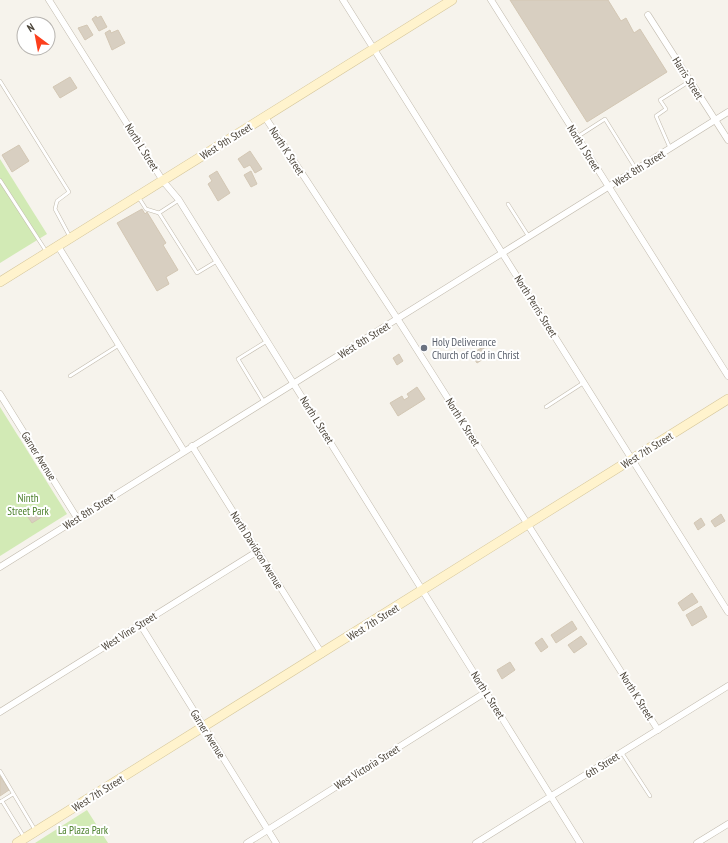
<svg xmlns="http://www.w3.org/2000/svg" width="728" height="843" viewBox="0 0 728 843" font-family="'PT Sans Narrow',sans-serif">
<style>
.green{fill:#d2eab5}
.building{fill:#d8cfc1;stroke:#d3c7b4}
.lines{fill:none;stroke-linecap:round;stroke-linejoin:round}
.lane-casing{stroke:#c2bbae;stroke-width:4}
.street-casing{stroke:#c2bbae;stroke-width:7}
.secondary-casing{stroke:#d6c79b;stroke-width:10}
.lane{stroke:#fff;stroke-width:3}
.street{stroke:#fff;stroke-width:6}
.secondary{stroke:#fff3cd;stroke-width:9}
.worship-dot{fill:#6b7280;stroke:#fff;stroke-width:1.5}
.labels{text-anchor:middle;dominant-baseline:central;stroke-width:4;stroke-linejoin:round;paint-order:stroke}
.street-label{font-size:11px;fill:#4b4439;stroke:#fff}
.worship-label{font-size:11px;fill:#5b616d;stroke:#fff;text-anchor:start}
.park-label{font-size:11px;fill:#4a7f2a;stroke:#fff}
</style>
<rect width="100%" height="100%" fill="#f6f3ec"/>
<g class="green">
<path d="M0 159 47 234 0 263Z"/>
<path d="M0 407 67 514 0 556Z"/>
<path d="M87 810 108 843H35Z"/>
</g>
<g class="building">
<path d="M510 0H608L621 21 626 18 634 33 640 29 667 72 587 122Z"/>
<path d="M96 16 97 18 101 16 107 27 99 31 92 19Z"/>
<path d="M87 25 93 35 85 40 78 28Z"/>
<path d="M110 30 111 33 118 30 125 43 112 50 105 33Z"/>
<path d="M70 77 77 88 60 98 53 87Z"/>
<path d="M19 145 29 161 12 172 2 155Z"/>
<path d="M250 151 262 169 255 173 250 165 244 168 238 159Z"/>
<path d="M217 171 230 193 218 201 208 184 212 181 209 176Z"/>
<path d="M251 171 257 184 251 187 244 175Z"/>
<path d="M142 209 145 214 147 212 166 243 163 245 178 270 166 277 169 284 157 291 117 223Z"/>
<path d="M483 347 488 356 477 363 471 354Z"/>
<path d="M399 354 403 361 397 365 393 358Z"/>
<path d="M417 387 425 399 398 416 390 403 402 396 404 400 409 397 407 394Z"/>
<path d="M41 509 45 515 32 523 28 517Z"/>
<path d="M721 514 725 521 715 527 711 521Z"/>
<path d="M701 518 705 525 698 530 694 523Z"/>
<path d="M692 593 698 602 683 611 678 603Z"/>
<path d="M701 606 707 617 692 626 686 615Z"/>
<path d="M572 621 577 629 556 643 551 635Z"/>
<path d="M581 636 587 644 574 653 568 645Z"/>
<path d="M542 638 548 647 541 652 535 643Z"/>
<path d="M510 662 515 670 502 679 497 670Z"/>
<path d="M0 776 9 790 0 796Z"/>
</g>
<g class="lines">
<g class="lane-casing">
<g id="lane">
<path d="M0 81 69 192 57 201 55 209 70 237"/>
<path d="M577 137 605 119 636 169"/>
<path d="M670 148 656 116 666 109 660 100 690 81"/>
<path d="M0 180 46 251"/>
<path d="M139 198 146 209 159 213 197 273 217 261"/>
<path d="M508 204 529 237"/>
<path d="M159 213 179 200"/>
<path d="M70 376 119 345"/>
<path d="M264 402 238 359 267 341"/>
<path d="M546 407 583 383"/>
<path d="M622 753 650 796"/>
<path d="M0 771 35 830"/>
<path d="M2 801 24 837"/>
<path d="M0 802 13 794"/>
</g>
</g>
<g class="street-casing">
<g id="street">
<path d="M49 0 163 181 179 200 580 843"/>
<path d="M343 0 728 612"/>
<path d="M491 0 728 376"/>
<path d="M648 15 728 140"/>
<path d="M265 117 402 326 658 730"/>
<path d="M58 246 184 451"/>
<path d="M0 394 77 518"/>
<path d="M192 446 322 654"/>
<path d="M0 567 728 112"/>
<path d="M140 624 276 843"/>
<path d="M0 712 258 551"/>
<path d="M247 843 486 692"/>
<path d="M476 843 728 686"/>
<path d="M697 843 728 824"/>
</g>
</g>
<g class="secondary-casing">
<g id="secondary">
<path d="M0 282 452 0"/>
<path d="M17 843 728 399"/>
</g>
</g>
<use href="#lane" class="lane"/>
<use href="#street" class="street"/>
<use href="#secondary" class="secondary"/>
</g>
<circle class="worship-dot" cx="424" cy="348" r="4"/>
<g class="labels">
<g class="street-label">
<text transform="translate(688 78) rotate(58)">Harris Street</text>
<text transform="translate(226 141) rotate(-32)">West 9th Street</text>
<text transform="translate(142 147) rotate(58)">North L Street</text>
<text transform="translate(584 148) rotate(58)">North J Street</text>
<text transform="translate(287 151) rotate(57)">North K Street</text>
<text transform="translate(639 168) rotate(-32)">West 8th Street</text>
<text transform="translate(536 306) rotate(58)">North Perris Street</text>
<text transform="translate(364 340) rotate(-32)">West 8th Street</text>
<text transform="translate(317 420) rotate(58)">North L Street</text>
<text transform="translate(463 422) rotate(58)">North K Street</text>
<text transform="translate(647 450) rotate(-32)">West 7th Street</text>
<text transform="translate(39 456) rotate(58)">Garner Avenue</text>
<text transform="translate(89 511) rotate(-32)">West 8th Street</text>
<text transform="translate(257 550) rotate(58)">North Davidson Avenue</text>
<text transform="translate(373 622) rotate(-32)">West 7th Street</text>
<text transform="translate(129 631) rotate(-32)">West Vine Street</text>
<text transform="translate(488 695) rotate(58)">North L Street</text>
<text transform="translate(637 696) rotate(58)">North K Street</text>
<text transform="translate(208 734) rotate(58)">Garner Avenue</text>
<text transform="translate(602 765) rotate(-32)">6th Street</text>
<text transform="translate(367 767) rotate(-32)">West Victoria Street</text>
<text transform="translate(98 793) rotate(-32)">West 7th Street</text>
</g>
<g class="worship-label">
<text x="432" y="342">Holy Deliverance<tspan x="432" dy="13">Church of God in Christ</tspan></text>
</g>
<g class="park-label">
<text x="28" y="498">Ninth<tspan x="28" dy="13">Street Park</tspan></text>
<text x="83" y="830">La Plaza Park</text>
</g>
</g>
<g transform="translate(36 36) rotate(328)"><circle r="19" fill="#ffffff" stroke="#b7b4b0"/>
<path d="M0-3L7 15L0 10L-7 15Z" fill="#fc3f1d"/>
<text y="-6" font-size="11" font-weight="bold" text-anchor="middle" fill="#4b4439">N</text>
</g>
</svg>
